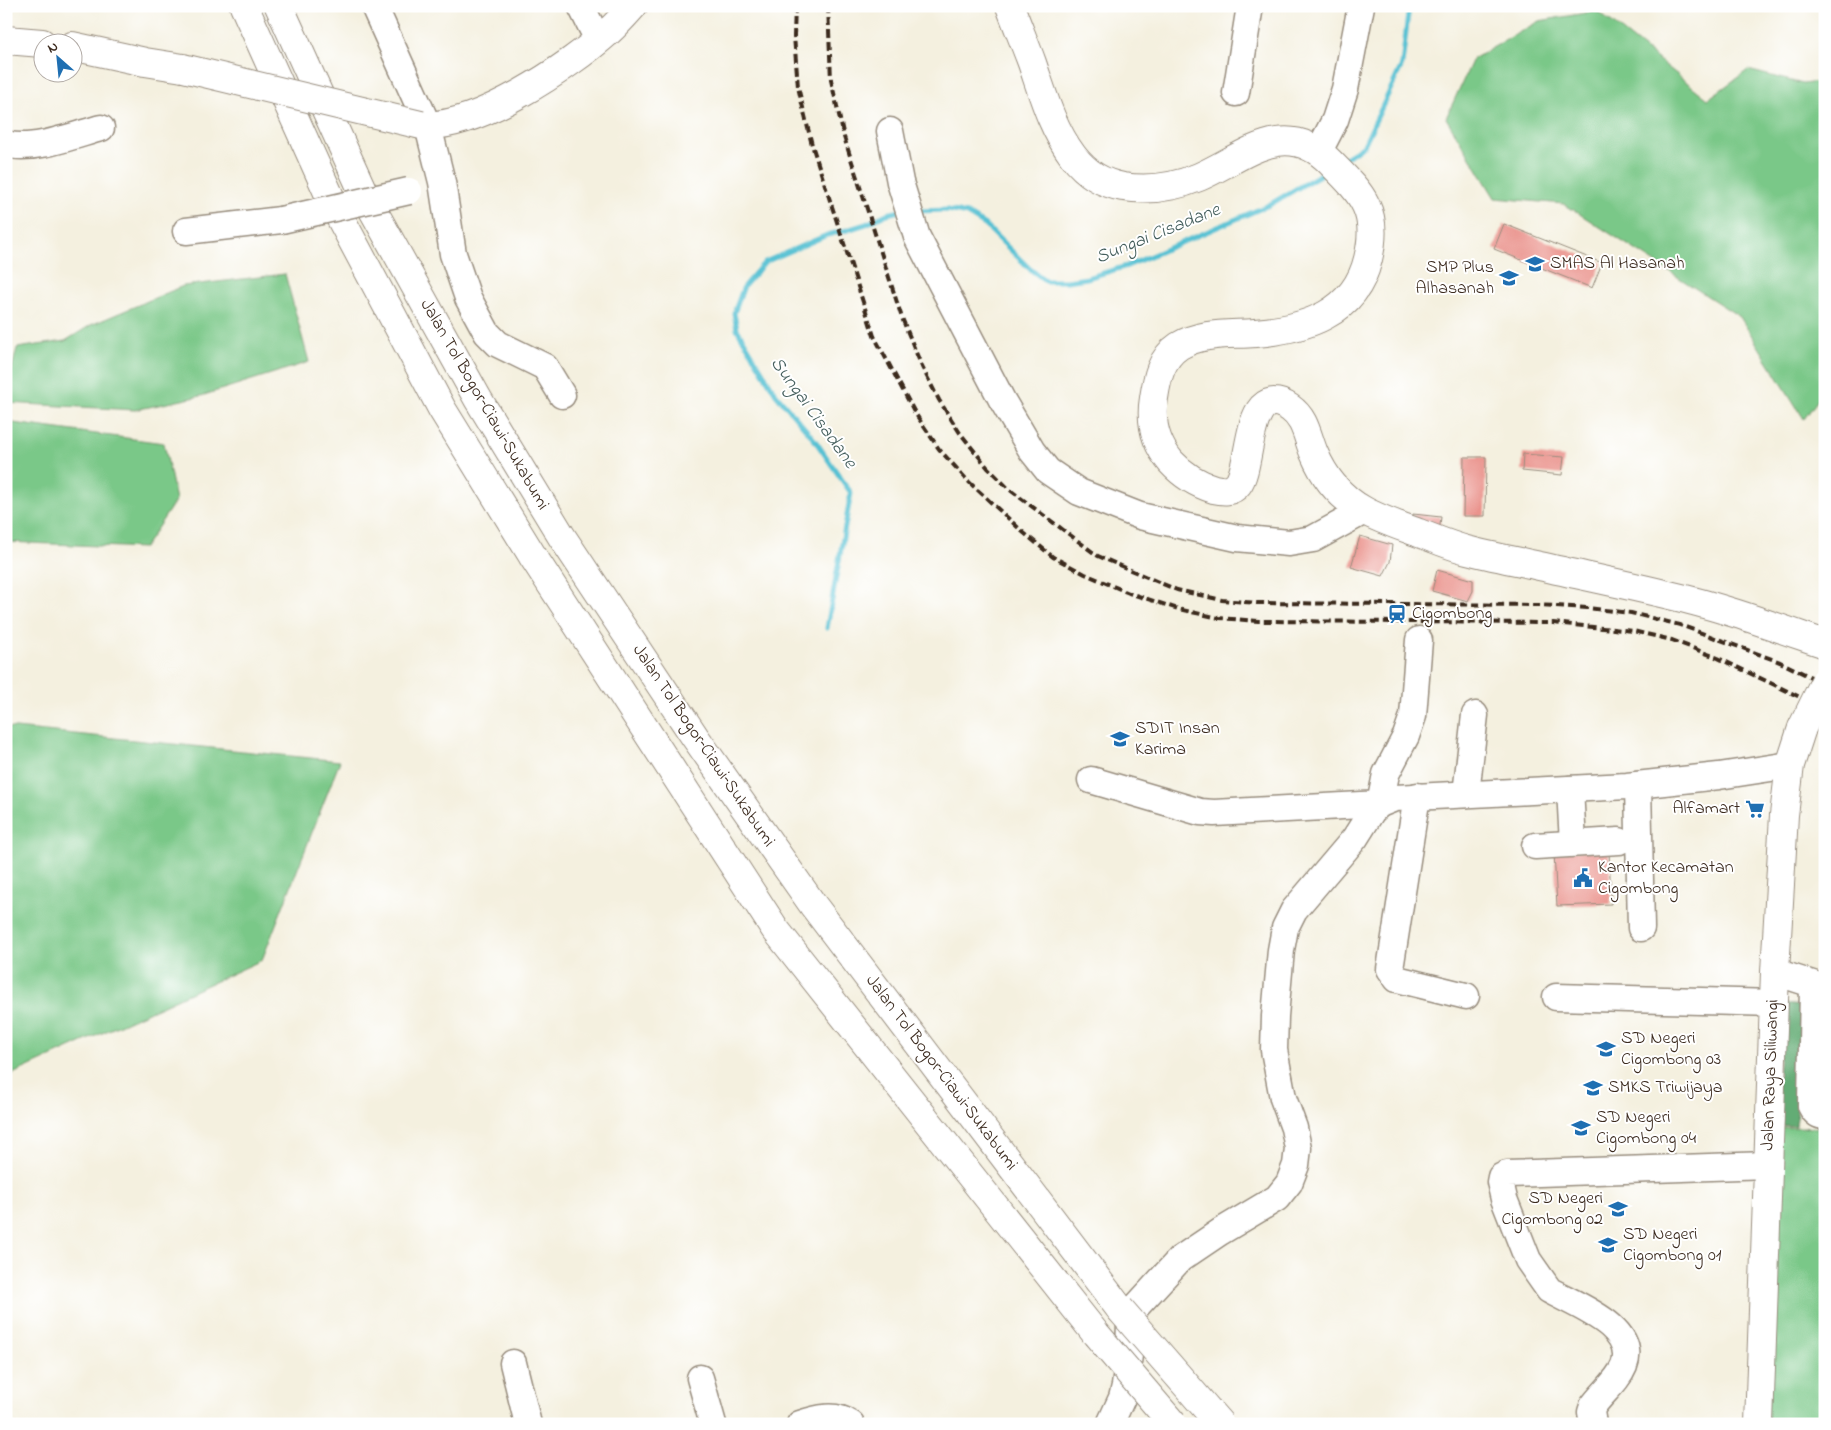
<svg xmlns="http://www.w3.org/2000/svg" width="1831" height="1430" viewBox="0 0 1831 1430" font-family="'Indie Flower',sans-serif">
<style>
.green{fill:#7ac888;stroke:#5a7953}
.forest{fill:#63ac74;stroke:#4f6b49}
.lines{fill:none;stroke-linecap:round;stroke-linejoin:round}
.stream{stroke:#57c1d3;stroke-width:5}
.building{fill:#ea938c}
.minor-casing{stroke:#988d7e;stroke-width:29}
.major-casing{stroke:#988d7e;stroke-width:30}
.highway-casing{stroke:#988d7e;stroke-width:30}
.minor{stroke:#fff;stroke-width:26}
.major{stroke:#fff;stroke-width:28}
.highway{stroke:#fff;stroke-width:28}
.rail{stroke:#3b2a1e;stroke-width:4;stroke-dasharray:8 4;stroke-linecap:butt}
.minor-bridge-casing{stroke:#988d7e;stroke-width:29;stroke-linecap:butt}
.major-bridge-casing{stroke:#988d7e;stroke-width:30;stroke-linecap:butt}
.highway-bridge-casing{stroke:#988d7e;stroke-width:30;stroke-linecap:butt}
.minor-bridge{stroke:#fff;stroke-width:26}
.major-bridge{stroke:#fff;stroke-width:28}
.highway-bridge{stroke:#fff;stroke-width:28}
.labels{text-anchor:middle;dominant-baseline:central;stroke-width:4;stroke-linejoin:round;paint-order:stroke}
.poi-label{font-size:18px;fill:#3b2a1e;stroke:#fff;text-anchor:start}
.street-label{font-size:18px;fill:#3b2a1e;stroke:#fff}
.water-label{font-size:19px;font-style:italic;fill:#455f5d;stroke:#fff}
</style>
<rect width="100%" height="100%" fill="#fff"/>
<filter id="ink" filterUnits="userSpaceOnUse"><feTurbulence type="fractalNoise" baseFrequency=".02" numOctaves="2"/><feDisplacementMap in="SourceGraphic" scale="10" xChannelSelector="R" yChannelSelector="G"/><feConvolveMatrix kernelMatrix="1 2 1 2 8 2 1 2 1" color-interpolation-filters="sRGB"/></filter>
<filter id="wash" filterUnits="userSpaceOnUse"><feTurbulence type="fractalNoise" baseFrequency=".0096" numOctaves="4" result="noise"/><feDisplacementMap in="SourceGraphic" scale="20" xChannelSelector="R" yChannelSelector="G"/><feGaussianBlur stdDeviation="1.12" result="paint"/><feColorMatrix in="noise" values="0 0 0 0 0 0 0 0 0 0 0 0 0 0 0 0 0 1.4 0 .05"/><feComposite in="paint" operator="in"/></filter>
<g filter="url(#wash)">
<rect width="100%" height="100%" fill="#f4f0df"/>
<g class="green">
<path d="M1597 11 1708 99 1748 70 1803 84 1825 81V390L1804 419 1740 317 1564 204 1495 198 1446 118 1473 59 1539 21Z"/>
<path d="M285 274 309 362 201 396 135 410 6 403V394L17 348 65 341 91 325 183 286Z"/>
<path d="M6 422 164 443 176 500 144 548 6 542Z"/>
<path d="M6 727 340 761 262 960 6 1077Z"/>
<path d="M1776 1127 1825 1128V1424H1762Z"/>
</g>
<path class="forest" d="M1783 1004 1803 1006 1796 1126 1775 1125Z"/>
<g class="lines">
<g class="stream">
<path d="M1341 161 1364 145 1402 65 1409 6"/>
<path d="M916 211 948 210 967 214 985 225 1030 269 1046 281H1067L1087 278 1127 266 1269 205 1328 170"/>
<path d="M827 628 851 493 814 439 776 394 737 329 734 313 744 286 765 262 827 235 847 230 866 224 887 214 900 211"/>
</g>
</g>
<g id="blocks">
<g class="building">
<path d="M1504 224 1602 263 1592 288 1494 249Z"/>
<path d="M1523 454 1564 457 1562 475 1522 471Z"/>
<path d="M1464 457H1486L1485 516H1463Z"/>
<path d="M1413 514 1441 517 1439 533 1411 529Z"/>
<path d="M1360 536 1392 545 1390 562 1383 576 1351 567Z"/>
<path d="M1437 570 1473 580V591L1468 601 1432 591Z"/>
<path d="M1609 849 1611 904 1557 906 1554 852Z"/>
</g>
</g>
</g>
<g filter="url(#ink)">
<use href="#blocks" fill-opacity="0" stroke="#988d7e" stroke-width="1"/>
<g class="lines">
<g class="minor-casing">
<g id="minor">
<path d="M374 6 428 126 442 182 453 254 468 298 487 333 498 344 545 367 562 395"/>
<path d="M581 6 598 40"/>
<path d="M1236 93 1250 6"/>
<path d="M890 131 900 182 917 237 1002 400 1032 451 1048 471 1079 492 1140 516 1237 538 1289 543 1313 539 1364 511"/>
<path d="M6 144C32 152 75 135 101 128"/>
<path d="M1319 151 1335 120 1345 89 1361 6"/>
<path d="M186 231 281 220"/>
<path d="M1091 780 1200 812 1214 813 1380 804 1386 774 1406 736 1413 716 1419 640"/>
<path d="M1638 785 1641 928"/>
<path d="M1570 789 1573 843"/>
<path d="M1466 794 1475 715"/>
<path d="M1417 796 1390 969 1397 979 1466 996"/>
<path d="M1535 846 1619 841"/>
<path d="M1775 972 1825 988"/>
<path d="M1813 985 1811 1106C1814 1112 1817 1116 1825 1116"/>
<path d="M1556 997 1774 1003"/>
<path d="M513 1363 528 1424"/>
<path d="M700 1378 713 1424"/>
<path d="M800 1424C817 1418 835 1413 851 1424"/>
<path d="M1110 1424 1122 1398 1125 1386 1129 1355 1130 1322 1136 1307 1180 1259 1220 1232 1277 1198 1289 1183 1296 1165 1298 1148 1294 1128 1283 1098 1274 1050 1275 1016 1281 950 1285 928 1294 910 1355 838 1372 811 1380 804 1395 798 1627 786 1719 776 1790 765"/>
<path d="M1593 1424 1591 1412 1593 1406C1602 1393 1618 1381 1624 1366 1639 1327 1575 1305 1549 1290L1528 1260 1504 1199 1500 1182 1501 1177 1507 1174 1768 1165"/>
</g>
</g>
<g class="major-casing">
<g id="major">
<path d="M1010 6C1017 25 1025 44 1032 63 1043 95 1052 128 1073 156 1087 174 1102 183 1123 187 1149 191 1175 187 1199 177 1243 158 1285 116 1330 162 1362 194 1380 211 1368 259 1355 314 1305 329 1255 333 1229 335 1202 332 1179 346 1161 358 1157 378 1154 398 1150 422 1155 443 1171 462 1183 475 1197 484 1214 489 1223 491 1232 492 1238 484 1253 465 1245 379 1290 408 1306 419 1307 437 1314 453 1324 477 1340 497 1363 510 1381 520 1400 526 1419 533 1435 539 1451 546 1467 550 1490 556 1512 560 1535 565 1579 575 1624 584 1669 595 1722 607 1773 626 1825 644"/>
<path d="M6 40 42 43"/>
<path d="M72 46 145 62 183 68"/>
<path d="M421 125C475 130 569 67 609 31 617 24 625 15 633 6"/>
</g>
</g>
<g class="highway-casing">
<g id="highway">
<path d="M244 6 335 208 442 409 532 555 775 929 1096 1334"/>
<path d="M279 6 364 194 478 399 562 537 695 737 813 905 1120 1309"/>
<path d="M1759 1424 1775 972 1784 815 1790 765 1802 728"/>
</g>
</g>
<use href="#minor" class="minor"/>
<use href="#major" class="major"/>
<use href="#highway" class="highway"/>
<g class="rail">
<path d="M795 6 794 36 798 87 812 145 874 336 915 413 939 449 969 482 1024 533 1053 557 1085 574 1129 593 1178 609 1219 618 1258 621 1553 623 1633 631 1672 640 1718 658 1825 709"/>
<path d="M828 6 831 80 844 137 902 318 922 367 939 400 960 433 988 468 1010 490 1098 556 1177 590 1222 600 1257 603 1538 605 1587 608 1631 613 1680 625 1780 662 1825 684"/>
</g>
<g class="minor-bridge-casing">
<path id="minor-bridge" d="M281 220 409 191"/>
</g>
<g class="major-bridge-casing">
<path id="major-bridge" d="M183 68 421 125"/>
</g>
<g class="highway-bridge-casing">
<g id="highway-bridge">
<path d="M1802 728 1825 681"/>
<path d="M1120 1309 1220 1424"/>
<path d="M1096 1334 1173 1424"/>
</g>
</g>
<use href="#minor-bridge" class="minor-bridge"/>
<use href="#major-bridge" class="major-bridge"/>
<use href="#highway-bridge" class="highway-bridge"/>
</g>
</g>
<defs>
<g id="school-bare" transform="scale(1.5)"><path d="M0-5L7-2L0 1L-7-2ZM-4 1L0 2.5L4 1V4Q0 6-4 4Z" fill="#1f6fb2" stroke="#fff" stroke-width="2.5" paint-order="stroke"/></g>
<g id="station-bare" transform="scale(1.5)"><path d="M-3-6H3Q5-6 5-4V2Q5 4 3 4L4.5 6H3L1.5 4h-3L-3 6H-4.5L-3 4Q-5 4-5 2V-4Q-5-6-3-6ZM-3.5-4v3h7v-3ZM-3.5 1v1.5H-2V1ZM2 1v1.5H3.5V1Z" fill="#1f6fb2" stroke="#fff" stroke-width="2.5" paint-order="stroke"/></g>
<g id="supermarket-bare" transform="scale(1.5)"><path d="M-6-5.5h2.5l.6 2H6L4.5 2H-2.5L-4.4-4H-6ZM-1.5 3.2a1.3 1.3 0 1 0 .1 0ZM3 3.2a1.3 1.3 0 1 0 .1 0Z" fill="#1f6fb2" stroke="#fff" stroke-width="2.5" paint-order="stroke"/></g>
<g id="civic-bare" transform="scale(1.5)"><path d="M-.6-6.5H3V-4.5H.6V-3L4-1V1h2V6H-6V1h2V-1L-.6-3ZM-1.2 2.5V6h2.4V2.5Z" fill="#1f6fb2" stroke="#fff" stroke-width="2.5" paint-order="stroke"/></g>
</defs>
<g fill-rule="evenodd">
<use href="#school-bare" x="1535" y="264"/>
<use href="#school-bare" x="1509" y="278"/>
<use href="#station-bare" x="1397" y="614"/>
<use href="#school-bare" x="1120" y="739"/>
<use href="#supermarket-bare" x="1755" y="809"/>
<use href="#civic-bare" x="1583" y="878"/>
<use href="#school-bare" x="1606" y="1049"/>
<use href="#school-bare" x="1593" y="1088"/>
<use href="#school-bare" x="1581" y="1128"/>
<use href="#school-bare" x="1618" y="1209"/>
<use href="#school-bare" x="1608" y="1245"/>
</g>
<g class="labels">
<g class="poi-label">
<text x="1550" y="264">SMAS Al Hasanah</text>
<text x="1494" y="268" text-anchor="end">SMP Plus<tspan x="1494" dy="21">Alhasanah</tspan></text>
<text x="1412" y="614">Cigombong</text>
<text x="1135" y="729">SDIT Insan<tspan x="1135" dy="21">Karima</tspan></text>
<text x="1740" y="809" text-anchor="end">Alfamart</text>
<text x="1598" y="868">Kantor Kecamatan<tspan x="1598" dy="21">Cigombong</tspan></text>
<text x="1621" y="1039">SD Negeri<tspan x="1621" dy="21">Cigombong 03</tspan></text>
<text x="1608" y="1088">SMKS Triwijaya</text>
<text x="1596" y="1118">SD Negeri<tspan x="1596" dy="21">Cigombong 04</tspan></text>
<text x="1603" y="1199" text-anchor="end">SD Negeri<tspan x="1603" dy="21">Cigombong 02</tspan></text>
<text x="1623" y="1235">SD Negeri<tspan x="1623" dy="21">Cigombong 01</tspan></text>
</g>
<g class="street-label">
<text transform="translate(484 405) rotate(60)">Jalan Tol Bogor–Ciawi–Sukabumi</text>
<text transform="translate(703 746) rotate(56)">Jalan Tol Bogor–Ciawi–Sukabumi</text>
<text transform="translate(941 1073) rotate(53)">Jalan Tol Bogor–Ciawi–Sukabumi</text>
<text transform="translate(1771 1075) rotate(-88)">Jalan Raya Siliwangi</text>
</g>
<g class="water-label">
<text transform="translate(1158 234) rotate(-22)">Sungai Cisadane</text>
<text transform="translate(813 413) rotate(54)">Sungai Cisadane</text>
</g>
</g>
<rect width="1831" height="1430" fill="none" stroke="#fff" stroke-width="25"/>
<g transform="translate(58 58) rotate(333)"><circle r="24" fill="#ffffff" stroke="#b1aaa5"/>
<path d="M0-4L9 19L0 12L-9 19Z" fill="#1f6fb2"/>
<text y="-8" font-size="14" font-weight="bold" text-anchor="middle" fill="#3b2a1e">N</text>
</g>
</svg>
